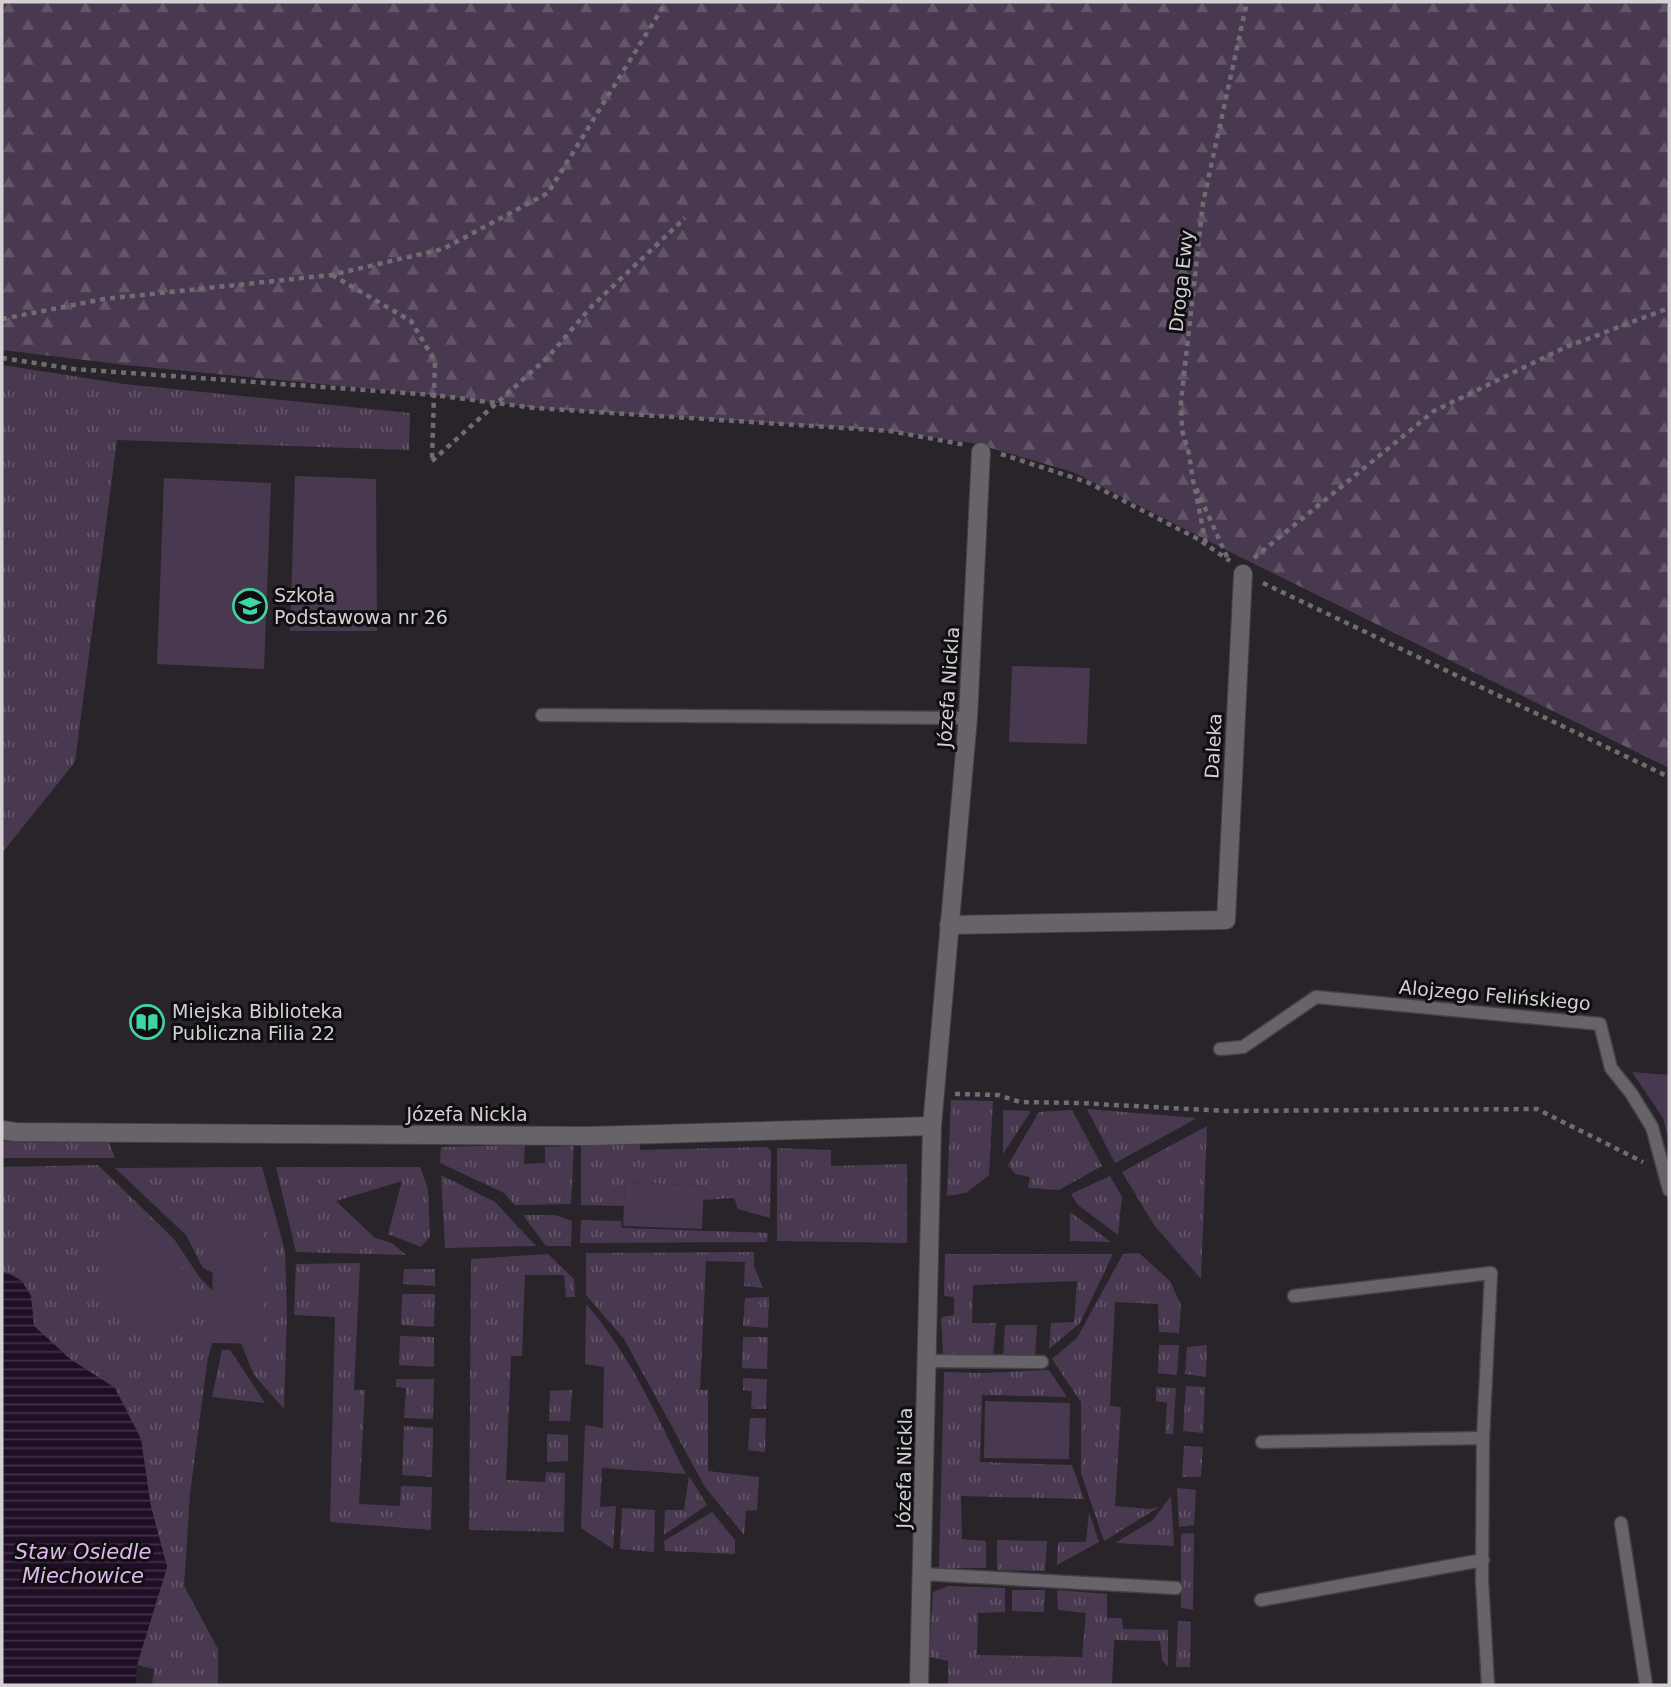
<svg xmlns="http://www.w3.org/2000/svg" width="1671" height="1687" viewBox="0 0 1671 1687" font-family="'DejaVu Sans',sans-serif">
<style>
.grass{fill:url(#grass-tufts)}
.forest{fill:url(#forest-firs)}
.park{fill:#493950}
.water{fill:url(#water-rules)}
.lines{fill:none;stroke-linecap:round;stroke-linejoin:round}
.lane-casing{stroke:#444145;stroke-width:15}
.street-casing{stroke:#444145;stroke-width:20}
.path{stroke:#706d72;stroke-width:4.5;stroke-dasharray:5 5;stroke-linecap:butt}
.lane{stroke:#676369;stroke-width:12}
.street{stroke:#676369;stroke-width:18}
.labels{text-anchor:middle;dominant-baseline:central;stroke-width:6;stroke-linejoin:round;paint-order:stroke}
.street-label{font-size:19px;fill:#d4d1d5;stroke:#100e11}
.poi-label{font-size:19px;fill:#d4d1d5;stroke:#100e11;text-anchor:start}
.water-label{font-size:21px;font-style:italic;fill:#ddb8ec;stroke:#100e11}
</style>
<defs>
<pattern id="grass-tufts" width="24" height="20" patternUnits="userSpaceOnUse" patternTransform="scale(1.75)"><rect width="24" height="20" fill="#493950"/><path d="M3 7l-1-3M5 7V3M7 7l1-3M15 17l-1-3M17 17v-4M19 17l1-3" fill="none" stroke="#625568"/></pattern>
<pattern id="forest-firs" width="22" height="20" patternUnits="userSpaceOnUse" patternTransform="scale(1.75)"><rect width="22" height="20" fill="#493950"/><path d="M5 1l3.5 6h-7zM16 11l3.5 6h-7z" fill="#625568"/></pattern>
<pattern id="water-rules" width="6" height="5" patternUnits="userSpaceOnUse" patternTransform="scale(1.75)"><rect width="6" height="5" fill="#200e27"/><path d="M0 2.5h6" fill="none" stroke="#403045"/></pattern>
</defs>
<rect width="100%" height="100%" fill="#28242a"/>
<g class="grass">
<path d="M2 365 124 384 410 413 409 450 117 440 75 762 2 853Z"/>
<path d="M951 1100 993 1101 989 1175 966 1193 947 1196Z"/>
<path d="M1087 1109 1197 1118 1115 1163Z"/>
<path d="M1003 1110 1031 1111 1003 1154Z"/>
<path d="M1072 1110 1102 1166 1059 1190 1028 1188 1030 1177 1015 1174 1008 1165 1039 1112Z"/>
<path d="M1207 1126 1201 1279 1154 1225 1122 1172Z"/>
<path d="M2 1141 109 1142 115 1158H2Z"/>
<path d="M640 1141V1150L767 1147 771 1151 770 1218 738 1209 734 1198 703 1200V1186L625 1182 624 1206 581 1205V1145Z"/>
<path d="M525 1145 524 1164 545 1163V1147L574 1146 571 1204 515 1205 504 1193 440 1163 441 1147Z"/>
<path d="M777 1148 831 1150V1166L907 1164V1243L777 1241Z"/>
<path d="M98 1165 174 1239 200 1278 213 1291 212 1343 207 1363 190 1494 184 1586 218 1649V1685H152L154 1669 137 1665 167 1567 151 1507 115 1388 70 1359 34 1326C32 1300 30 1279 2 1271V1167Z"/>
<path d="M262 1167 285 1251 287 1315 284 1409 254 1375 241 1343H263L213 1221V1273L203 1268 186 1235 115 1168Z"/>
<path d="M276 1167H420L428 1189 430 1236 421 1247 388 1234 402 1181 336 1201 375 1238 392 1243 406 1255 296 1252Z"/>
<path d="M441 1175 495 1202 536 1246 445 1248Z"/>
<path d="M1110 1176 1122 1197 1118 1235 1078 1205 1071 1194Z"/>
<path d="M1070 1212 1111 1242 1070 1241Z"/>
<path d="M523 1215H555L572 1221 571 1246H546Z"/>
<path d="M581 1220 621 1221 622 1228 768 1233 767 1242 580 1243Z"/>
<path d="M754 1252V1266L763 1288 744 1286 745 1262 706 1261 700 1390H708V1471L759 1477 757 1510 746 1511 744 1535 705 1487 624 1339 586 1295V1253Z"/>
<path d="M1139 1253 1170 1281 1181 1305 1179 1333 1159 1332 1158 1304 1115 1302 1110 1406 1121 1407 1115 1506 1150 1509 1159 1507 1104 1541 1081 1473V1402L1052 1359 1077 1338 1123 1254Z"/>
<path d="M548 1254 574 1279 575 1297H566L564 1275H525L522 1356H511L506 1480 545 1482 546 1472 565 1473 564 1532 469 1530 471 1259Z"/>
<path d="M945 1254H1113L1080 1323 1049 1349 1051 1323 1074 1322 1077 1281 973 1285 972 1323H996L993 1356 943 1354 941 1317 954 1315V1297L944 1296Z"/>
<path d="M360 1263 354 1390H365L359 1504 400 1506 401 1486 432 1487 431 1530 330 1522 335 1317 294 1315 296 1264Z"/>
<path d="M404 1269H435V1286L403 1284Z"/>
<path d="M402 1294H435L434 1327 401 1325Z"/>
<path d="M769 1297 768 1328 743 1326 745 1298Z"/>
<path d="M586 1304C630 1354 656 1415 686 1474L602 1468 600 1507 616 1506 613 1549 581 1528 585 1425 603 1428 604 1367 585 1364Z"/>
<path d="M1005 1325H1037L1035 1357 1003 1358Z"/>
<path d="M400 1336 434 1337V1367L399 1365Z"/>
<path d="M743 1337H768L767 1369 742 1368Z"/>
<path d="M1159 1345H1179L1177 1375 1158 1373Z"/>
<path d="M1207 1345 1206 1377 1185 1374 1187 1347Z"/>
<path d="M222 1350H230L265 1403 212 1397Z"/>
<path d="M1049 1370 1067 1397 982 1395 980 1462 1072 1465 1084 1499 961 1496 962 1539 986 1541V1568H939L944 1372 982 1373Z"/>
<path d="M743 1378 767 1379 766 1409H751L752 1391 743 1390Z"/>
<path d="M396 1379H434L433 1419 404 1418 406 1388 396 1387Z"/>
<path d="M1186 1386 1205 1387 1203 1433 1183 1431Z"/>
<path d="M1156 1387 1176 1388 1173 1434H1165L1167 1403 1156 1401Z"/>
<path d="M572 1390 570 1421H549L550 1391Z"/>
<path d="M750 1418H766L765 1452 748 1450Z"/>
<path d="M404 1426 433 1428 432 1477 402 1475Z"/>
<path d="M547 1434 568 1435V1461L547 1462Z"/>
<path d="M1184 1446 1203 1447 1201 1477H1182Z"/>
<path d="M689 1476 707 1505 664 1535 665 1510H684Z"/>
<path d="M1177 1488 1196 1490 1194 1525 1179 1527Z"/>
<path d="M1171 1496 1174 1546 1115 1543 1153 1520Z"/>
<path d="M622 1508 655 1510 654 1552 620 1549Z"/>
<path d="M712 1512 735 1540V1554L665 1551 664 1541Z"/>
<path d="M1089 1512 1099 1542 1057 1565 1058 1542H1086Z"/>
<path d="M1194 1533 1193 1610 1181 1608V1534Z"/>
<path d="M997 1540 1047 1541 1045 1571 997 1570Z"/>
<path d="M948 1586 1005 1588V1612L978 1613 977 1655 1082 1657 1086 1613 1058 1610 1057 1590 1107 1594V1618H1122L1123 1629 1168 1630V1667L1162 1660 1160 1641 1114 1640 1112 1685H948V1661L929 1657 933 1592Z"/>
<path d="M1012 1590H1045L1044 1612 1012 1611Z"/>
<path d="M1178 1621 1191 1622 1190 1667H1176Z"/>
</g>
<path class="forest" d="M2 2H1669V768L1240 557 1073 472 977 444 890 431 535 408 434 395 126 365 2 350Z"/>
<g class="park">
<path d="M295 476 376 479 377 631H290Z"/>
<path d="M164 478 271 483 264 669 157 664Z"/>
<path d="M1012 666 1090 668 1087 744 1009 742Z"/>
<path d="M1632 1072 1669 1075V1141L1663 1118Z"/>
<path d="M625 1182 704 1186 702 1229 623 1226Z"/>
<path d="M213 1221 264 1222 263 1344 212 1343Z"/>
<path d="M116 1228 140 1229 171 1249 191 1286 194 1311C179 1333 177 1338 150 1344L109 1297 103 1286 98 1242 106 1231Z"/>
<path d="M985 1401 1070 1403 1069 1459 984 1458Z"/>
</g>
<path class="water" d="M2 1271 22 1281 31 1296 34 1326 70 1359 115 1388 141 1439 151 1507 167 1567 137 1665 136 1685H2Z"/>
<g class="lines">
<g class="lane-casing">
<g id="lane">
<path d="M542 715 968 718"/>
<path d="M1220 1049 1243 1047 1316 997 1600 1024 1611 1068 1631 1093 1652 1127 1669 1190"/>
<path d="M1294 1296 1491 1273 1483 1438 1482 1581 1488 1685"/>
<path d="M927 1361 1042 1362"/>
<path d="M1262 1442 1483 1438"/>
<path d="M1621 1523 1646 1685"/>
<path d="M923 1574 1176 1588"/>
<path d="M1261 1600 1483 1560"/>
</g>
</g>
<g class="street-casing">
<g id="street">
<path d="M949 925 1226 920 1243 574"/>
<path d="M2 1130 16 1132 589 1136 932 1126"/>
<path d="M919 1685 932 1126 968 718 981 452"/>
</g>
</g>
<g class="path">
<path d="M332 275 411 321 435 361 432 459"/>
<path d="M2 319 104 299 331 275 443 249 548 193 666 2"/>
<path d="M2 358 74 369 434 395 535 408 890 431 966 445"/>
<path d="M1001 454 1087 482 1198 539 1230 561"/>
<path d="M432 461 547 358 592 306 685 218"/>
<path d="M1195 489 1206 544"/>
<path d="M1227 557 1193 481 1189 454 1182 430 1181 402 1203 203 1247 2"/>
<path d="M1254 558 1434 411 1566 347 1669 308"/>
<path d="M1263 583 1669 777"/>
<path d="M955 1094 998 1095 1020 1102 1078 1103 1226 1111 1537 1109 1643 1162"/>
</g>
<use href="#lane" class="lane"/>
<use href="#street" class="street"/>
</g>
<defs>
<g id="school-ring" transform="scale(1.75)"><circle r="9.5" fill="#100e11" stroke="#3ed4a3" stroke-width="1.5"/><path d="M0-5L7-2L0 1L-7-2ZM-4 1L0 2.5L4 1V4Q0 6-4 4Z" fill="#3ed4a3"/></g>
<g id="library-ring" transform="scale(1.75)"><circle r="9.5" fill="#100e11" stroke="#3ed4a3" stroke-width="1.5"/><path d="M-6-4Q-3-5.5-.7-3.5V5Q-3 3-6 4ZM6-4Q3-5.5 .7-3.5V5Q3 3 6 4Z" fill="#3ed4a3"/></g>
</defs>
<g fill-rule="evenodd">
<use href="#school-ring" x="250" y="606"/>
<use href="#library-ring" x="147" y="1022"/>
</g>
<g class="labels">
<g class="street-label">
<text transform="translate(1181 281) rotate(-84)">Droga Ewy</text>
<text transform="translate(948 687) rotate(-86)">Józefa Nickla</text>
<text transform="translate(1213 746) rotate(-87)">Daleka</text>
<text transform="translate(1495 995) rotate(5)">Alojzego Felińskiego</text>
<text x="467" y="1114">Józefa Nickla</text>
<text transform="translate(904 1468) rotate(-89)">Józefa Nickla</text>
</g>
<g class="poi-label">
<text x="274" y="595">Szkoła<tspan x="274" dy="22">Podstawowa nr 26</tspan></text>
<text x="172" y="1011">Miejska Biblioteka<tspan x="172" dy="22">Publiczna Filia 22</tspan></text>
</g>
<g class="water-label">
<text x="83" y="1552">Staw Osiedle<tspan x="83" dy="24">Miechowice</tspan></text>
</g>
</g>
<rect width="1671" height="1687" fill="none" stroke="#d4d1d5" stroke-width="7"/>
</svg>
